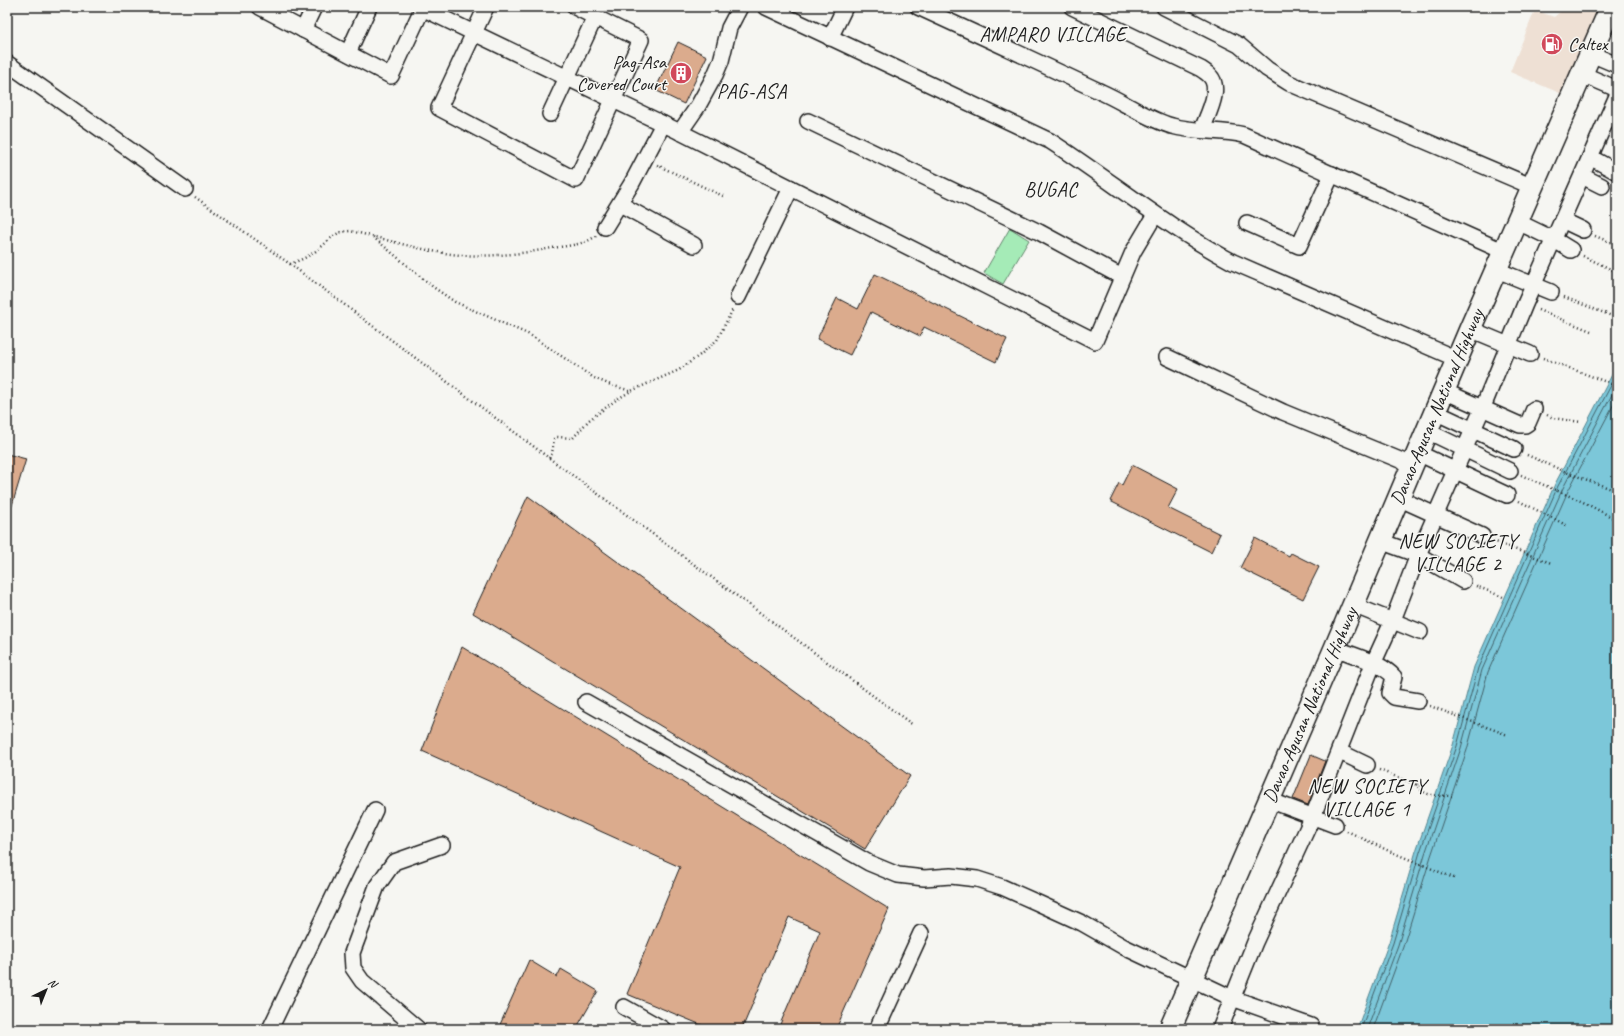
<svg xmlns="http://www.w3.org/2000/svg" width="1624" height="1036" viewBox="0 0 1624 1036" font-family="Caveat,sans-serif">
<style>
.built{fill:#eee0d4}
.green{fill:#a5ebb7;stroke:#60846a}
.water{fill:#7bc7d9;stroke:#55838d}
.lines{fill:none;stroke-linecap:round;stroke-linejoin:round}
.shore{stroke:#426068;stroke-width:1}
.building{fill:#dbab8d;stroke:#1c1c1c}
.minor-casing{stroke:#1c1c1c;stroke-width:18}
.highway-casing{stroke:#1c1c1c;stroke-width:24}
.path{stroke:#1c1c1c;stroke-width:2.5;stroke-dasharray:1 3;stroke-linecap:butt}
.minor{stroke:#f6f6f2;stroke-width:15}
.highway{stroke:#f6f6f2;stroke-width:21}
.labels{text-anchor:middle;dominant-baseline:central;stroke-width:3;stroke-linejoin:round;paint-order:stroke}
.poi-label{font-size:19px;fill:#1c1c1c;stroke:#f6f6f2;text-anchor:start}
.street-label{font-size:19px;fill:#1c1c1c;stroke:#f6f6f2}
.neighbourhood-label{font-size:20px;letter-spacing:1px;fill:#1c1c1c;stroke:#f6f6f2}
</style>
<rect width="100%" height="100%" fill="#f6f6f2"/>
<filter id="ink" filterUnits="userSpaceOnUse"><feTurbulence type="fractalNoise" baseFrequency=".025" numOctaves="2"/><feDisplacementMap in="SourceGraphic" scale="8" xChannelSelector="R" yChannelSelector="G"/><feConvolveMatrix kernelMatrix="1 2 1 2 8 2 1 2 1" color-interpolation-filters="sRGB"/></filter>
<g filter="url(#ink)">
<path class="built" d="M1563 7H1599L1562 94 1510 72 1535 10 1554 17 1561 11Z"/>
<path class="green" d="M1010 228 1029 240 1003 284 984 273Z"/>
<path class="water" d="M1617 365V1029H1357L1389 942 1416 851 1453 745 1474 667 1555 484Z"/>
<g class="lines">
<g class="shore">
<path d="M1361 1029 1393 943 1420 852 1457 746 1478 668 1558 486 1617 374"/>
<path d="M1367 1029 1398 945 1425 854 1461 748 1482 670 1563 488 1617 385"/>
<path d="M1373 1029 1403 947 1431 856 1467 750 1488 672 1568 491 1617 398"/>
</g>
</g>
<g class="building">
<path d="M678 42 707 56 684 104 655 90Z"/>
<path d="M875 274 1007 339 996 362 924 327 920 336 871 312 850 355 817 339 837 298 858 309Z"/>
<path d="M7 454 26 459 10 512 7 511Z"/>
<path d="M1132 465 1178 489 1168 508 1220 534 1211 552 1110 501 1119 483 1122 485Z"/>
<path d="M528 496 910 776 865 849 473 613Z"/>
<path d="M1255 538 1289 556 1291 553 1319 567 1303 599 1240 568Z"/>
<path d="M462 647 889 909 836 1029H778L820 931 789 917 742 1029H711L627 994 680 867 422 751Z"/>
<path d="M1311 755 1325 761 1308 805 1293 799Z"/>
<path d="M529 960 557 977 561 969 598 991 576 1029H498Z"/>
</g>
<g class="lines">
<g class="minor-casing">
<g id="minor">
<path d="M260 7 391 76 423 7"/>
<path d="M486 7 439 108 576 180 641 40 575 7"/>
<path d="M766 7 1050 141C1112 181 1168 228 1233 262L1457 359"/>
<path d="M918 7C979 35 1040 63 1101 92 1124 102 1147 119 1172 126 1195 133 1221 129 1244 135L1505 252"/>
<path d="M1072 7 1201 69C1204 71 1207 73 1209 75 1223 88 1207 115 1202 130"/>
<path d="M1164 7 1239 45 1267 69 1289 83 1533 187"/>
<path d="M422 8 680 132 1095 341 1133 252 1155 215"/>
<path d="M303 30 314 7"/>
<path d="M830 38 845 7"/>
<path d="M348 53 369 7"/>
<path d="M1591 54 1617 65"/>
<path d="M7 63 185 189"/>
<path d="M1582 74 1617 89"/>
<path d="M550 114 595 17"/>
<path d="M808 121 1039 232 1122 277"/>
<path d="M680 132 698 106 715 75 721 61 729 28 740 7"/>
<path d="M1590 157 1615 171"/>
<path d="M1582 176 1602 186"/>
<path d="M620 204 694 245"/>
<path d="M1562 220 1583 230"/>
<path d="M1518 222 1553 239 1571 250"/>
<path d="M1247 223 1299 246 1332 174"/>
<path d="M605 227 632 183 663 124"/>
<path d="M1497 270 1551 292"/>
<path d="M738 297 791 188"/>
<path d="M1470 329 1530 354"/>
<path d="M1167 357 1283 412 1412 465"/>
<path d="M1444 391 1520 425H1525L1528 423 1534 409"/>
<path d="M1435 412 1514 449"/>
<path d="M1427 431 1510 471"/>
<path d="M1418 453 1507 495"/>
<path d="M1398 498 1482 536"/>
<path d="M1380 541 1418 555 1463 581"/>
<path d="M1353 605 1420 632"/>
<path d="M1335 648C1351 655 1383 663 1394 677L1390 693 1394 697 1418 701"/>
<path d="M586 702 869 863 898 875 924 878 951 876 977 879 1002 887 1038 903 1082 923 1124 947 1232 998 1311 1026"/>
<path d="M1340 752 1367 765"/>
<path d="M1269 800 1335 825"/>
<path d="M624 1007 663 1029"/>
<path d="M270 1029 375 810"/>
<path d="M418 1029 362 981 353 968 352 953 377 886 394 862 442 845"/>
<path d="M877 1029 921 933"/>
<path d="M1220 1029 1255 942 1313 816 1373 664 1393 620 1418 555 1483 407 1525 304 1617 96"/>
</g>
</g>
<g class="highway-casing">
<g id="highway">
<path id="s1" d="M1170 1029 1335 648 1470 329 1611 7"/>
</g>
</g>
<g class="path">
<path d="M657 165 723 196"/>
<path d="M195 197 290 264 549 458 913 725"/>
<path d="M1595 236 1617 245"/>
<path d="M373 237 433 287 455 302 530 335 594 378 611 385 631 391"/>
<path d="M1583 256 1617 272"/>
<path d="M290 264C301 260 312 255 321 247 333 237 334 232 350 231 387 239 424 252 461 255 491 257 522 254 552 248 566 246 584 245 596 236"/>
<path d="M1564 297 1617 318"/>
<path d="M1538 310 1591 331"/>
<path d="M1543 358 1617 386"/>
<path d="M1547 415 1553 418 1581 422"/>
<path d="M1527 455 1566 472 1617 491"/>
<path d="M549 458 552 454 554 439 557 437 573 438 589 420 616 400 631 391 679 370 700 355 717 340 733 309"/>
<path d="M1521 475 1583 502 1617 520"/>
<path d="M1519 501 1568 526"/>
<path d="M1493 541 1551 563"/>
<path d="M1476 586 1503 597"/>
<path d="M1430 706 1508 735"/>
<path d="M1379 770 1415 784 1425 786"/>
<path d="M1415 784C1427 798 1434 795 1452 796"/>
<path d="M1347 831 1389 851 1454 878"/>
</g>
<use href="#minor" class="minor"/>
<use href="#highway" class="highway"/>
</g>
</g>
<defs>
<g id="fuel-disc" transform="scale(1.15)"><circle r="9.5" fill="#d1495b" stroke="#f6f6f2"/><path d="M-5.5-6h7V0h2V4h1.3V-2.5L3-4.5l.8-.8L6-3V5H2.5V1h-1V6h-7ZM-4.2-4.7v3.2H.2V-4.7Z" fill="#fff"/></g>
<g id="building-disc" transform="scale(1.15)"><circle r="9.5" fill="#d1495b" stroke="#f6f6f2"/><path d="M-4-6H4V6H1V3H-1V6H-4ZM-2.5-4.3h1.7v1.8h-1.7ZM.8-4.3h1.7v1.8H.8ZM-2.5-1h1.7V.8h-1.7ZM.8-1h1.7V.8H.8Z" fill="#fff"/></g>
</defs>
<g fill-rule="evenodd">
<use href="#fuel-disc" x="1552" y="44"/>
<use href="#building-disc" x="681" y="73"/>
</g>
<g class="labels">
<g class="poi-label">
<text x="1568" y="44">Caltex</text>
<text x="666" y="62" text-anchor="end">Pag-Asa<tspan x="666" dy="22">Covered Court</tspan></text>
</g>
<g class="street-label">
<text stroke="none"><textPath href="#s1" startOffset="677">Davao-Agusan National Highway</textPath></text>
<text stroke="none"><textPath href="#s1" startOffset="353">Davao-Agusan National Highway</textPath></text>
</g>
<g class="neighbourhood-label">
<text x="1053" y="34">AMPARO VILLAGE</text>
<text x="752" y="91">PAG-ASA</text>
<text x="1051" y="189">BUGAC</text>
<text x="1458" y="541">NEW SOCIETY<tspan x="1458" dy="23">VILLAGE 2</tspan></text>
<text x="1367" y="786">NEW SOCIETY<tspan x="1367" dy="23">VILLAGE 1</tspan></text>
</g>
</g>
<rect width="1624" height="1036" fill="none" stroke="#f6f6f2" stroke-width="24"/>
<rect x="12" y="12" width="1600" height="1012" fill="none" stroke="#1c1c1c" stroke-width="1.5" filter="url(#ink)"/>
<g transform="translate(46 990) rotate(43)" stroke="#f6f6f2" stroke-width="3" paint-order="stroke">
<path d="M0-3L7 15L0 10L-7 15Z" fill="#1c1c1c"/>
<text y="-6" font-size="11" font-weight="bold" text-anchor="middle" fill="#1c1c1c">N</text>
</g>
</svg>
